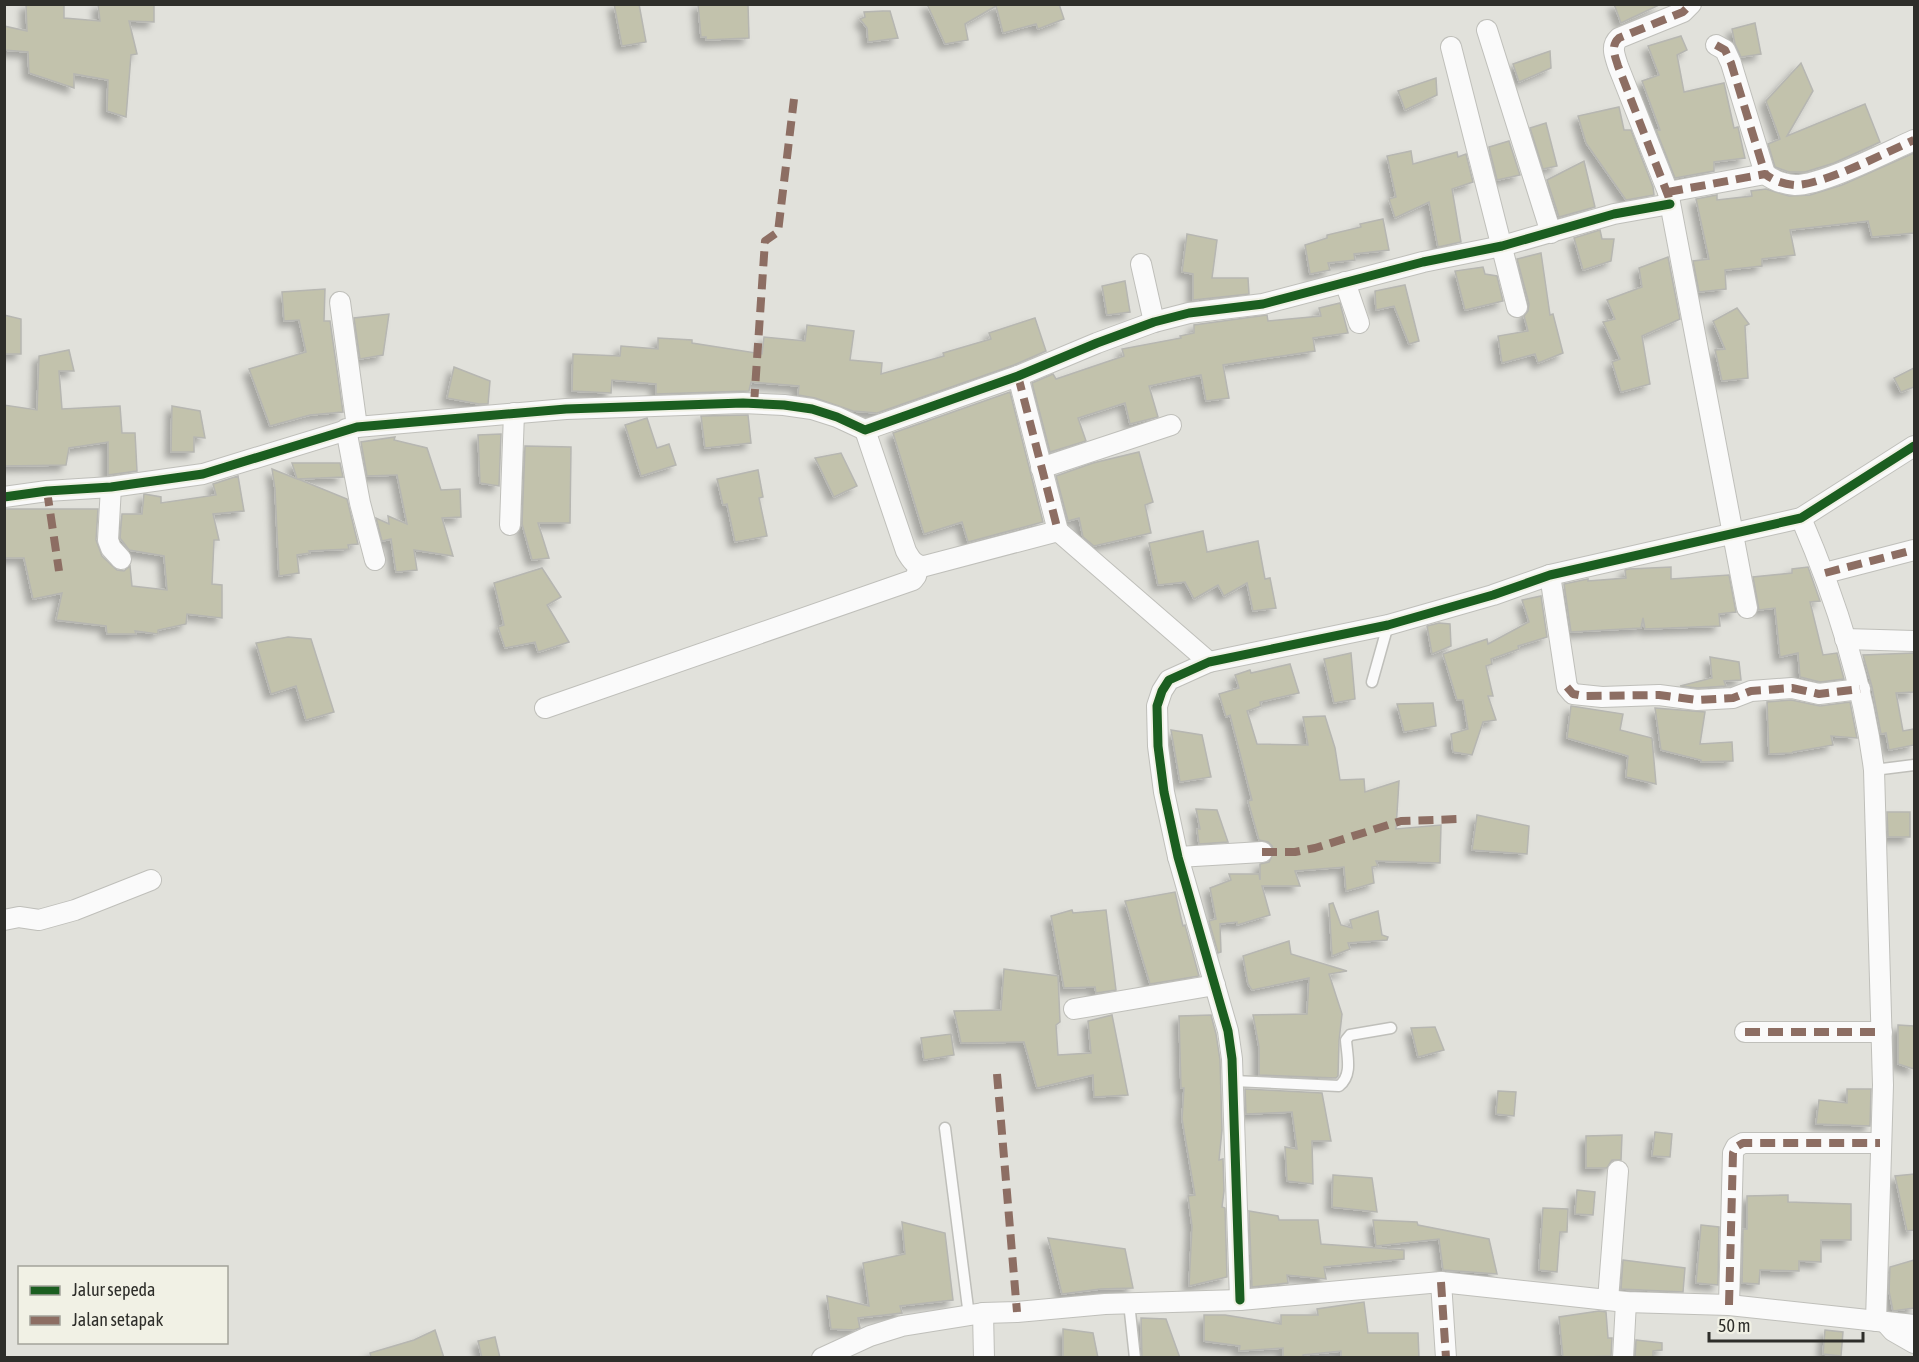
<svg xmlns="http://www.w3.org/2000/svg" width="1919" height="1362" viewBox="0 0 1919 1362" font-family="'Asap Condensed',sans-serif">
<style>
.building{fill:#c2c2ac;stroke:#b6b6b1;stroke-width:1.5;filter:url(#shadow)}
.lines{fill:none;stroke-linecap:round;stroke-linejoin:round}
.service-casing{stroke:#bfbfba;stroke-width:13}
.minor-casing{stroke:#bfbfba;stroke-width:22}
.service{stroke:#fafafa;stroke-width:10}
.minor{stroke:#fafafa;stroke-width:20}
.quiet{stroke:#8d6e63;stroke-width:8;stroke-dasharray:15 8;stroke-linecap:butt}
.cycleway-casing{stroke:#f1f1e5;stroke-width:13}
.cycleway{stroke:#1b5e20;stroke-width:9}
</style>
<defs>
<filter id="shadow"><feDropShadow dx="-5.5" dy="5.5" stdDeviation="3" flood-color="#0004"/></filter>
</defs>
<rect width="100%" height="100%" fill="#e1e1db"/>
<g class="building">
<path d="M26 4H64V18L100 21 98 4H154V22L129 21 137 54 131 55 126 117 107 111 108 80 74 74V88L29 73 28 52 4 50V26L27 31Z"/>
<path d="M614 4H639L646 42 622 46Z"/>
<path d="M698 4H748L749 38 706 40V37H701Z"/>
<path d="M927 4H1059L1064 19 1038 29 1036 24 1003 33 996 6 965 24 968 40 945 44Z"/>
<path d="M1614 4H1661L1621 23Z"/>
<path d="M883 11H890L898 38 868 42 867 28 860 19 865 17 864 12Z"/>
<path d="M1755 23 1761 54 1741 57 1735 44 1732 29Z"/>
<path d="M1681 36 1687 50 1677 55 1684 92 1724 83 1734 128 1738 127 1745 158 1714 162V171L1675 178 1656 130H1660L1642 81 1659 75 1648 46Z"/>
<path d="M1550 51 1551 68 1519 82 1513 64Z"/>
<path d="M1801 63 1813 91 1787 136 1865 104 1880 142 1834 163 1805 172H1789L1775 167 1768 144 1780 139 1766 101Z"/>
<path d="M1436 78 1437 95 1405 110 1398 91Z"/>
<path d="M1619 107 1624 130H1631L1653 187 1654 195 1626 200 1586 143 1578 116Z"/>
<path d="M1546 123 1557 166 1543 169 1530 128Z"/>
<path d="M1509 141 1520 175 1497 180 1489 147Z"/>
<path d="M1411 151 1413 164 1457 152 1458 157 1466 154 1473 182 1452 189 1461 242 1438 247 1429 202 1395 218 1389 199 1396 197 1387 156Z"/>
<path d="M1914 153V233L1872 237 1868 221 1790 230 1795 255 1762 259V266L1725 270 1726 289 1699 292 1693 261 1709 259 1696 199 1717 195V200L1752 196 1751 191 1766 189 1789 196 1810 195 1842 185Z"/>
<path d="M1584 161 1595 207 1559 217 1547 180Z"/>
<path d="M1383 219 1389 250 1354 254 1355 260 1328 263 1330 270 1310 274 1305 245 1327 238V235L1361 227 1360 224Z"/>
<path d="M1600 230 1602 239H1614L1611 261 1583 270 1574 238Z"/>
<path d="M1187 234 1217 240 1212 278H1248L1249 294 1193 300V274L1182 272Z"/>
<path d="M1541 253 1550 315 1553 314 1563 353 1538 363 1535 354 1502 363 1498 336 1528 331 1524 316 1528 311 1529 304 1517 259Z"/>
<path d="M1668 257 1680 319 1642 336 1650 384 1621 392 1612 362 1620 359 1603 322 1615 319 1607 300 1642 287 1639 268Z"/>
<path d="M1483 267 1485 274 1497 276 1503 301 1465 310 1455 271Z"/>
<path d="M1125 281 1130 312 1107 315 1102 286Z"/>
<path d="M1405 285 1419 341 1409 344 1394 306 1376 310 1375 291Z"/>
<path d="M325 289 324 321H330L343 412 310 415 270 426 249 369 306 352 299 320 284 321 282 292Z"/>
<path d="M1340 303 1348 333 1313 338 1315 351 1223 365 1229 398 1206 401 1201 375 1149 386 1158 417 1130 424 1125 403 1078 418 1086 441 1050 452 1032 383 1053 374 1056 379 1124 356 1122 349 1181 338 1180 336 1194 333V325L1267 315 1268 321 1321 316 1319 308Z"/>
<path d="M1737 308 1749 324 1745 326 1748 378 1722 381 1715 350 1725 349 1713 321Z"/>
<path d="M389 314 383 355 360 359 354 318Z"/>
<path d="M4 315 21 319V354H4Z"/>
<path d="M1035 318 1046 351 1014 365 877 413 853 411 815 398 798 395 799 386 751 382 749 391 656 394V384L612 380 611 393 572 391 573 354 620 356 621 346 658 349V338L692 340V343L762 354 764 337 805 341 807 325 854 331 850 360 882 363 881 374 944 356 943 353 991 339 989 333Z"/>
<path d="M69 350 74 371H59L62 409 120 406 122 433H135L137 471 108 475V442L69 448 66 465 4 466V405L37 410 39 356Z"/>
<path d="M454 367 490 381 488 404H479L447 398Z"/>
<path d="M1914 368V387L1901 392 1894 378Z"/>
<path d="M1010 392 1043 522 968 542 962 522 924 534 893 433Z"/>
<path d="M172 406 200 411 205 438 194 437V452H171Z"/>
<path d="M748 415 751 443 705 448 701 416Z"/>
<path d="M647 418 657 448 669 444 676 465 641 476 625 425Z"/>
<path d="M501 434 499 486 480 483 478 435Z"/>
<path d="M395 437 394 440 427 448 441 490 460 489 461 517 442 518 453 556 414 550 417 570 396 572 391 539 382 541 376 518 389 524 388 516 407 524 397 475 367 476 361 442Z"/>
<path d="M525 446 571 447 570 523H538L549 558 532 560 522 524Z"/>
<path d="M1139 452 1153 502 1145 505 1151 533 1094 546 1083 537 1079 518 1068 521 1056 476 1093 463Z"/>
<path d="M841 453 857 486 834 497 815 458Z"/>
<path d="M292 463H340L343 477 298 479 347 499 358 544 348 545 349 549 309 551 310 553 297 555 299 573 279 576 275 489 272 469 297 479Z"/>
<path d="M758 470 763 497 759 498 767 536 735 542 727 504 723 505 717 479Z"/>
<path d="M238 476 244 511 213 514 219 540H214L212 584 222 585V618L187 614 186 624 158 630V634L135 631 136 634H107L106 626 56 620 62 593 33 599 24 558H4V509H98L96 540 102 556 117 570 124 571 130 566 132 586 167 590 164 556 129 550 120 538 122 514H142L144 494 161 497V503L216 495 213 484Z"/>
<path d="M1203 531 1207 552 1258 541 1265 579 1270 578 1276 608 1253 611 1247 583 1224 596 1218 585 1194 599 1185 582 1158 585 1149 543Z"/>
<path d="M1671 567V579L1729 575 1736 612 1719 614 1720 626 1645 629 1643 618 1641 628 1571 632 1564 584 1588 579V581L1626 578 1625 570 1629 569Z"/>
<path d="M1808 567 1820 601 1810 602 1823 655 1837 653 1844 679 1820 682 1800 677 1798 653 1780 657 1775 608 1759 610 1753 577 1792 573V569Z"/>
<path d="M542 568 561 597 547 605 569 642 538 652 535 642 505 648 498 627 504 625 494 583Z"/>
<path d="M1541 596 1547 637 1518 646 1519 649 1491 659 1492 664 1486 666 1493 696H1488L1496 720 1483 722 1472 755 1453 752 1451 734 1468 729 1463 700H1457L1443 654 1487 639 1488 644 1529 622 1522 600Z"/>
<path d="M1439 623 1450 624 1451 646 1432 654 1427 626Z"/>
<path d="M288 637 311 639 334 712 306 720 296 686 271 694 256 643Z"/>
<path d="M1351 653 1355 699 1334 703 1324 659Z"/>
<path d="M1914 653V692L1896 693 1903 731 1914 729V745L1889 750 1886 733 1881 734 1872 687 1863 655Z"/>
<path d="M1710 657 1739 662 1741 680 1724 681 1726 686 1697 688 1680 686 1712 678Z"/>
<path d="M1290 664 1299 693 1260 702 1261 706 1247 711 1257 744 1308 745 1303 717 1325 716 1335 748 1340 780 1364 779 1365 792 1399 781 1396 829 1441 825 1440 863 1376 861 1378 866 1372 867 1374 883 1346 891 1344 867 1295 871 1300 886H1262L1270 915 1237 925V922L1220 924 1221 952 1218 953 1209 921 1216 919 1210 888 1231 880 1229 874H1259L1260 880V864L1269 862 1274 852 1272 846 1268 842 1259 840 1248 801 1252 800 1230 715 1226 717 1219 694 1239 688 1235 675 1250 670 1251 673Z"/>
<path d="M1791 700 1820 706 1850 702 1857 738 1831 736 1833 745 1793 752 1792 753 1769 754 1767 702Z"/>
<path d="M1433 703 1436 726 1404 732 1397 704Z"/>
<path d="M1571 706 1623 714 1620 730 1652 738 1656 784 1626 777 1628 756 1567 738Z"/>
<path d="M1655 708 1705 712 1700 744 1732 742 1733 761 1701 762V760L1661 750Z"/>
<path d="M1171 730 1202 735 1211 777 1180 782Z"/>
<path d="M1196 809 1217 810 1228 842 1199 844 1197 829H1200Z"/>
<path d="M1887 812H1910V837H1888Z"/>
<path d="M1477 815 1529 826 1527 854 1472 850Z"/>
<path d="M1175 892 1183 926 1185 925 1199 976 1150 984 1125 901Z"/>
<path d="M1333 903 1341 925 1352 928 1350 920 1378 911 1382 935 1388 937 1387 940 1348 943 1350 949 1332 956 1329 904Z"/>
<path d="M1072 910 1073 913 1106 910 1116 990 1096 993 1095 987 1064 988 1051 916Z"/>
<path d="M1289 941 1291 954 1347 971 1329 974 1342 1014 1339 1041 1338 1076 1336 1078 1259 1075V1047L1253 1015 1307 1014 1309 978 1252 990 1248 984 1243 956Z"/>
<path d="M1004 969 1058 976 1060 1022 1056 1025 1058 1055 1091 1053 1088 1021 1112 1015 1128 1095 1094 1097 1093 1075 1037 1088 1024 1042 961 1043 954 1011 1001 1010Z"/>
<path d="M1211 1015 1216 1034 1220 1060 1222 1130 1219 1160 1223 1159 1224 1191 1222 1207 1225 1208 1227 1277 1189 1286 1192 1226 1188 1196 1195 1195 1182 1119 1184 1088H1181L1179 1016Z"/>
<path d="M1898 1025 1914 1026V1069L1898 1064Z"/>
<path d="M1435 1027 1444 1050 1418 1057 1411 1028Z"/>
<path d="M951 1034 954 1055 924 1060 921 1038Z"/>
<path d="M1245 1089 1322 1093 1331 1141H1312L1313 1184 1287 1181 1285 1147 1297 1149 1292 1112 1246 1114Z"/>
<path d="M1847 1089H1871L1870 1126 1816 1124 1819 1100 1847 1103Z"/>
<path d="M1498 1091 1516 1092 1514 1116 1496 1114Z"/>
<path d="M1655 1132 1672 1134 1670 1157 1652 1156Z"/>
<path d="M1622 1135 1621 1160H1612L1607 1168H1586V1136Z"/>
<path d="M1914 1174V1230L1907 1231 1895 1176Z"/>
<path d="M1333 1175 1372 1178 1377 1212 1332 1207Z"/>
<path d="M1577 1190 1595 1192 1593 1215 1575 1214Z"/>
<path d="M1788 1195V1202L1851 1204V1240H1821V1262L1799 1261V1271L1760 1270 1759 1284 1742 1283 1743 1229H1747V1196Z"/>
<path d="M1543 1208 1568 1209 1567 1232H1560L1557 1272 1539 1270Z"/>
<path d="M1249 1211 1278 1216 1279 1220H1318L1321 1244 1404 1250V1259L1324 1267 1326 1279 1287 1275 1288 1283 1252 1287Z"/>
<path d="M1373 1220 1417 1222 1418 1225 1489 1239 1497 1274 1443 1270 1439 1239 1376 1246Z"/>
<path d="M902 1222 945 1233 953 1300 900 1306 902 1313 858 1318 860 1328 854 1330 831 1329 827 1296 869 1306 863 1263 905 1254Z"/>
<path d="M1701 1225 1719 1227 1718 1285 1696 1283Z"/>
<path d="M1048 1238 1125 1249 1133 1288 1100 1289 1062 1294Z"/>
<path d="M1623 1260 1685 1268 1683 1292 1621 1289Z"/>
<path d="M1914 1260V1308L1893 1311 1889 1291 1890 1267Z"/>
<path d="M1364 1302 1368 1333H1418L1419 1358H1341V1351L1303 1355V1358H1283V1348L1239 1351 1240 1346 1204 1341V1315H1225L1281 1324V1315H1318L1317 1309Z"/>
<path d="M1599 1311 1606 1312 1608 1338H1612L1611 1356 1563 1358 1559 1317Z"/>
<path d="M1141 1318 1166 1319 1180 1358H1142Z"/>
<path d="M1063 1329 1093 1333 1098 1358H1063Z"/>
<path d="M435 1330 444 1358H371L370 1353 414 1340Z"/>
<path d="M1825 1330 1843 1332 1841 1356 1823 1354Z"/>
<path d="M495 1337 500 1358H482L478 1341Z"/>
<path d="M1636 1340 1662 1343V1350L1653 1351V1358H1635Z"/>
</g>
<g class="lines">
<g class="service-casing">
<g id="service">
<path d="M1372 682 1388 625"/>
<path d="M1874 770 1914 765"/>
<path d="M1234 1081 1339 1086C1353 1075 1347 1056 1346 1040L1350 1035 1391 1028"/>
<path d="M945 1128 969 1316"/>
<path d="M1129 1303 1135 1358"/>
</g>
</g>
<g class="minor-casing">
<g id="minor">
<path d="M1691 4 1683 12 1619 38C1610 46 1615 56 1618 66L1668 192 1747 608"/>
<path d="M1487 30 1551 233"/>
<path d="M1716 45 1725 50 1731 63 1765 174"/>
<path d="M1451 47 1517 307"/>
<path d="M1668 192 1765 174C1774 181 1783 184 1795 185 1823 185 1887 152 1914 140"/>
<path d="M1141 264 1154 322"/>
<path d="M1345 282 1359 323"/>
<path d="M340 302 357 427"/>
<path d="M1018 376 1058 531"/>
<path d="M346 429 360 503 375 560"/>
<path d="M865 430 906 551C911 560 915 566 925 566L1058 531 1209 662"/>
<path d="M1041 468 1171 425"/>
<path d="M111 487 108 540 111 548 121 559"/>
<path d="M4 497 47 491 111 487 203 474 357 427 566 409 743 403 784 405 812 409 837 417 865 430 1018 376 1097 343 1154 322 1189 313 1263 304 1423 262 1502 246 1614 214 1670 204"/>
<path d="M1801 518C1836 599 1863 682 1874 770L1883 1085 1876 1321"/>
<path d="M510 525 514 413"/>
<path d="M1825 573 1914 550"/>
<path d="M1550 575 1567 687 1573 694 1602 697 1659 695 1697 700 1733 698 1751 691 1792 688 1819 694 1860 689"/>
<path d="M1845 639 1914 641"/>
<path d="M545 708 913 580 916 576 919 566"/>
<path d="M1178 857 1262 852"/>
<path d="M4 920 19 917 39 920 75 910 151 880"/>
<path d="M1074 1009 1215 985"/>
<path d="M1745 1032H1882"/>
<path d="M1441 1282 1446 1358"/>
<path d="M1240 1300 1232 1059 1228 1031 1178 857 1164 792 1158 746 1157 706 1162 691 1169 680 1209 662 1388 625 1493 595 1550 575 1801 518 1914 446"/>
<path d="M1608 1300 1618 1171"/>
<path d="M1729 1305 1733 1153 1736 1147 1743 1143H1880"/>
<path d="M983 1313 984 1358"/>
<path d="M1885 1322 1893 1331 1914 1343"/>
<path d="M822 1358 870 1336 902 1326 983 1313 1017 1312 1105 1304 1240 1300 1441 1282 1626 1302 1729 1305 1914 1325"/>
<path d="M1623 1358 1626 1302"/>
</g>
</g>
<use href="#service" class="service"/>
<use href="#minor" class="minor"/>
<g class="quiet">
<path d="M1716 45 1725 50 1731 63 1765 174"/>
<path d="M1668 192 1765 174C1774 181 1783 184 1795 185 1823 185 1887 152 1914 140"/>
<path d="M1669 198 1618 66C1615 56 1610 46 1619 38L1683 12 1691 4"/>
<path d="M1018 376 1058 531"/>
<path d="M754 404 765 241 778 232 794 99"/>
<path d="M47 491 59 571"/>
<path d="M1825 573 1914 550"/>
<path d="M1567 687 1573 694 1584 696 1659 695 1697 700 1733 698 1751 691 1792 688 1819 694 1860 689"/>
<path d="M1262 852H1295L1315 848 1401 821 1460 819"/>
<path d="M1745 1032H1882"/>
<path d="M997 1074 1017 1312"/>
<path d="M1441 1282 1446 1358"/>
<path d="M1729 1305 1733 1153 1736 1147 1743 1143H1880"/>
</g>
<g class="cycleway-casing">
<g id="cycleway">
<path d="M4 497 47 491 111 487 203 474 357 427 566 409 743 403 784 405 812 409 837 417 865 430 1018 376 1097 343 1154 322 1189 313 1263 304 1423 262 1502 246 1614 214 1670 204"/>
<path d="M1240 1300 1232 1059 1228 1031 1178 857 1164 792 1158 746 1157 706 1162 691 1169 680 1209 662 1388 625 1493 595 1550 575 1801 518 1914 446"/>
</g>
</g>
<use href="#cycleway" class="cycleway"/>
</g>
<rect width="1919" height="1362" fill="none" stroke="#2e2e2a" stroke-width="12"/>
<rect x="18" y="1266" width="210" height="78" fill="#f1f1e5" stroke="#a3a39a" stroke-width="1.5"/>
<rect x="30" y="1286" width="30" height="9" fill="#1b5e20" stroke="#a3a39a" stroke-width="1.5"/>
<text x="72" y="1296" font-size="18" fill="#2e2e2a">Jalur sepeda</text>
<rect x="30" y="1316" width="30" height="9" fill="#8d6e63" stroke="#a3a39a" stroke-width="1.5"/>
<text x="72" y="1326" font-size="18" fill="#2e2e2a">Jalan setapak</text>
<path d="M1709 1332v9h154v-9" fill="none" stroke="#2e2e2a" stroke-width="3"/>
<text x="1718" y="1332" font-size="18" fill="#2e2e2a" stroke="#f1f1e5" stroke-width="4.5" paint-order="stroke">50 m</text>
</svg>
